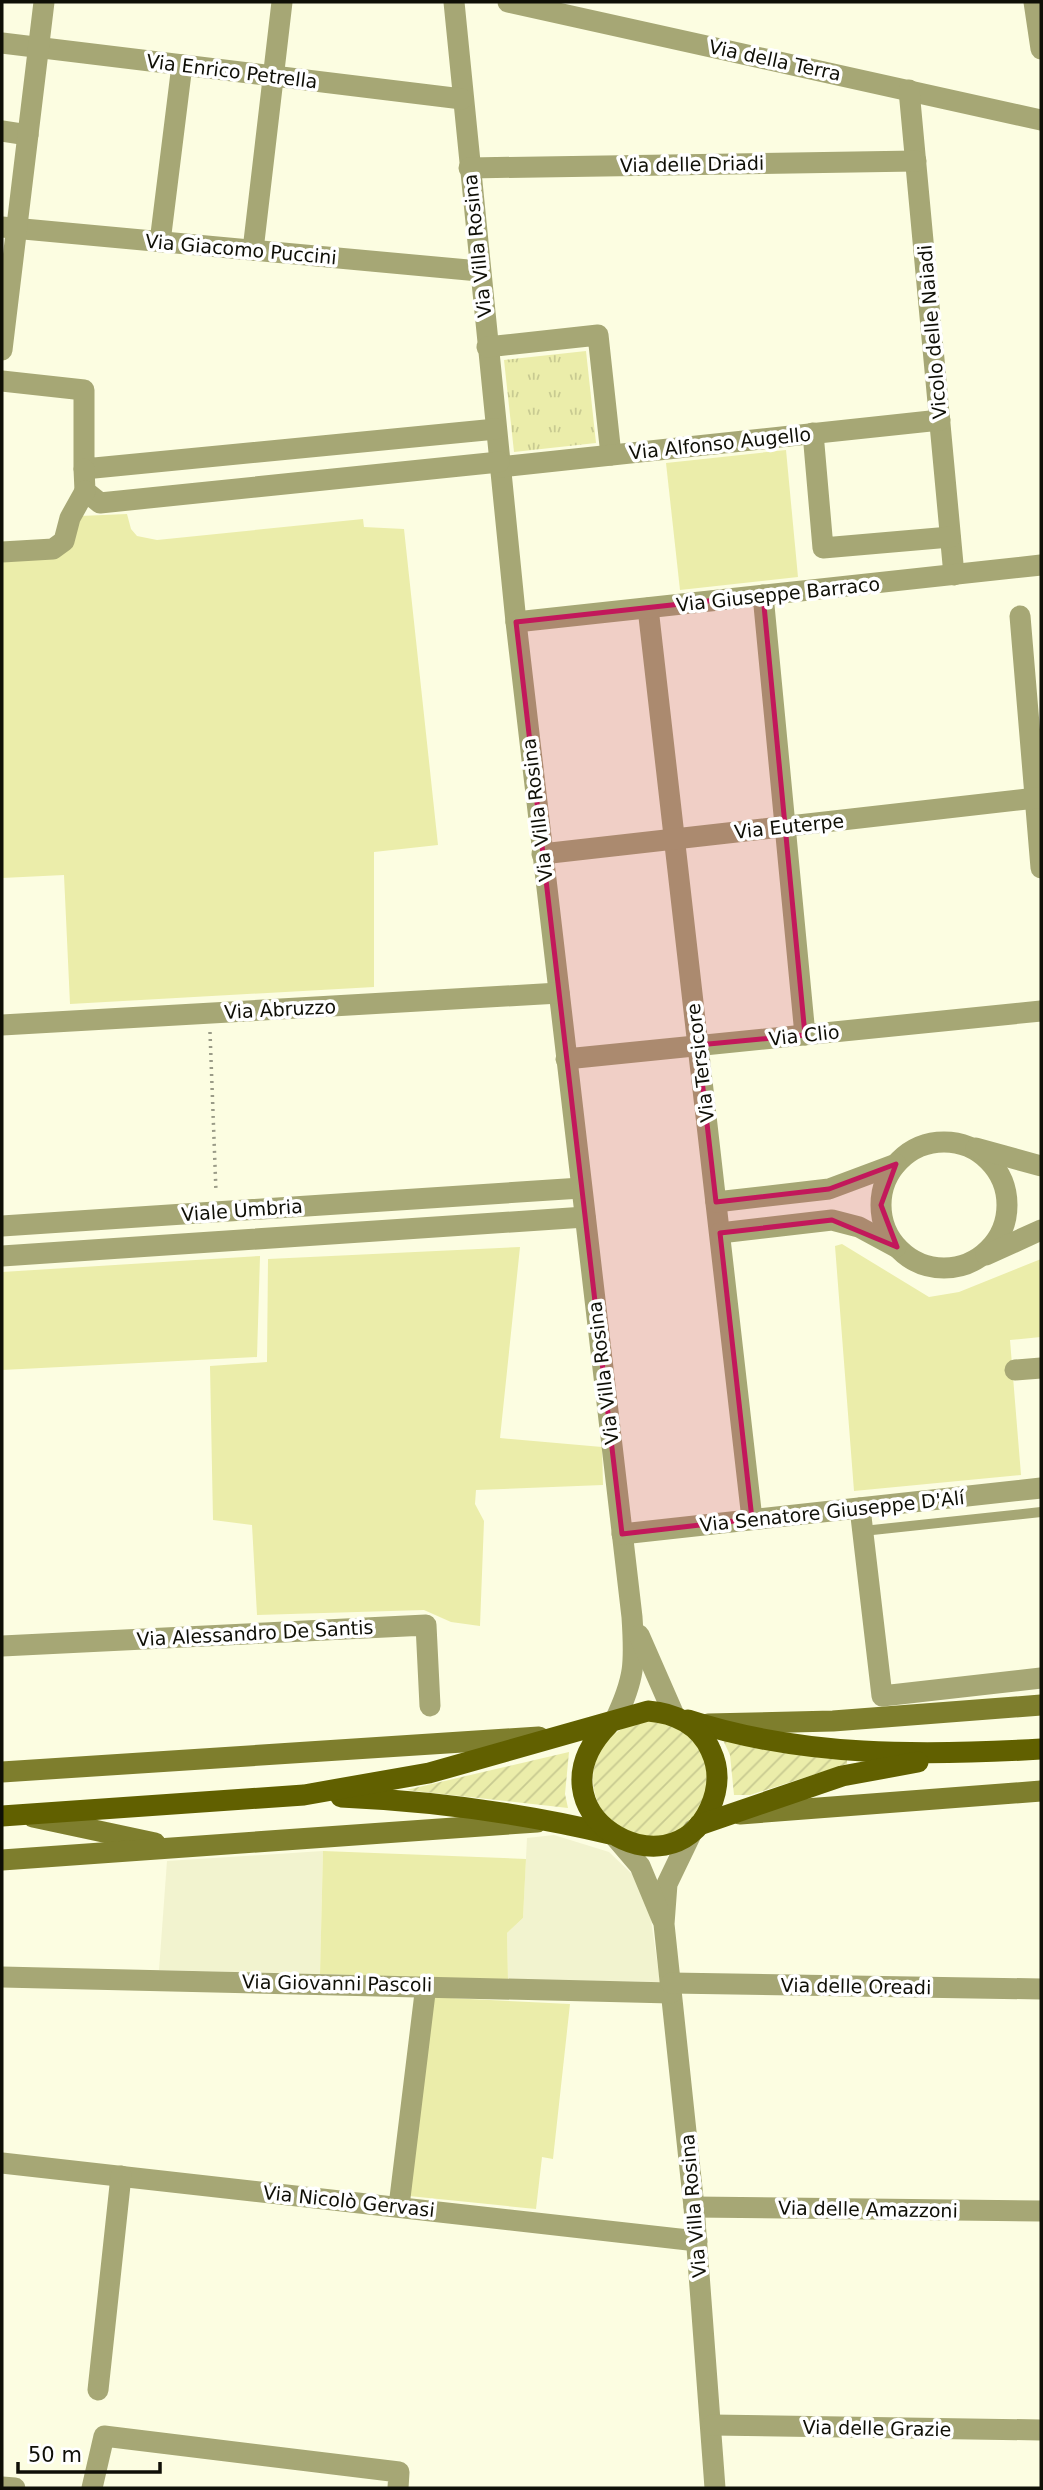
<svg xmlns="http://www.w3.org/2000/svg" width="1043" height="2490" viewBox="0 0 1043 2490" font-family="'DejaVu Sans',sans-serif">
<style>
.built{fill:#f2f3cf}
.grass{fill:#ebedaa}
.park{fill:url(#park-tufts)}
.garden{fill:url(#garden-furrows)}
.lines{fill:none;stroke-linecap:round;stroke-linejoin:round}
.path{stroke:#9a9b87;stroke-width:3.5;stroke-dasharray:2 5;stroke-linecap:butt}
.lane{stroke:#a6a775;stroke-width:10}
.street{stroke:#a6a775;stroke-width:21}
.secondary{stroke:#7e7e2d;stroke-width:21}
.primary{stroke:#616000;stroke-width:21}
.marked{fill:#c2185b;fill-opacity:0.2;stroke:#c2185b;stroke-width:5;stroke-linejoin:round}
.labels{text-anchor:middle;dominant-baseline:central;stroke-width:7;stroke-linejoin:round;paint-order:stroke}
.street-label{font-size:19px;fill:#0f0f06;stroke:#fff}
</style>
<defs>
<pattern id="park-tufts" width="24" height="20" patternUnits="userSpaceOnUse" patternTransform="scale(1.75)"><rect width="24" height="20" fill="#ebedaa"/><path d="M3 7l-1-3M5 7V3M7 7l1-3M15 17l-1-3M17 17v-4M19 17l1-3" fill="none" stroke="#c8ca91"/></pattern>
<pattern id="garden-furrows" width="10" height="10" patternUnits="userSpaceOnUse" patternTransform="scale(1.75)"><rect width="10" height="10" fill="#ebedaa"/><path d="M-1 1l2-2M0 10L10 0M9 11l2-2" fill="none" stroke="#c8ca91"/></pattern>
</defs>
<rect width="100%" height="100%" fill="#fcfde1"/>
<g class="built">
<path d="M554 1835 609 1852 632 1874 649 1906 660 1982 508 1980 507 1933 523 1918 527 1838Z"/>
<path d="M323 1851 320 1974 159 1970 167 1861Z"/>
</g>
<g class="grass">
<path d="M786 450 798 577 680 590 666 463Z"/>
<path d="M127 514 131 529 137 536 157 540 363 519 364 527 404 529 438 845 374 852V987L70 1004 64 875 2 878V560L50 554 80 516Z"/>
<path d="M842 1244 929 1297 959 1292 1041 1259V1337L1010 1340 1021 1475 854 1491 835 1246Z"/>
<path d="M520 1247 500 1438 602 1447 603 1485 476 1490 475 1504 484 1521 480 1626 451 1622 424 1610 257 1615 252 1525 213 1520 210 1366 267 1362 268 1259Z"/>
<path d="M260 1256 257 1357 2 1370V1272Z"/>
<path d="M323 1851 526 1859 523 1918 507 1933 508 1980 320 1974Z"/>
<path d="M430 1997 570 2004 553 2159 542 2157 536 2209 409 2196Z"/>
</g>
<path class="park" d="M586 351 596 443 514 452 504 360Z"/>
<g class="garden">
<circle cx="651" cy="1779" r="58"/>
<path d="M723 1740 847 1760V1764L750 1795H734L730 1755Z"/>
<path d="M569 1752 565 1794 568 1808 406 1790Z"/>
</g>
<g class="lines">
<path class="path" d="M210 1032 216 1192"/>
<path class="lane" d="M863 1531 1041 1512"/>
<g class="street">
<path d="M454 2 516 622 632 1617C635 1663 635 1678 615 1720"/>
<path d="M508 2 1041 120"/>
<path d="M1034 2 1041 49"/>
<path d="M2 43 462 99"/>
<path d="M909 90 954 575"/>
<path d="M2 131 28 135"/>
<path d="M469 168 916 161"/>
<path d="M2 227 479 271"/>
<path d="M160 242 182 65"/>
<path d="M253 250 282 2"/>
<path d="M487 347 598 335 611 455"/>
<path d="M2 350 44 2"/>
<path d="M2 381 84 390V469L496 429"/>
<path d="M813 433 823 548 950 537"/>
<path d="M500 467 940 420"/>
<path d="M84 469 85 491 100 503 499 462"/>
<path d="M2 552 53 549 64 541 70 518 85 491"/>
<path d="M763 595 805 1035"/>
<path d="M648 608 752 1519"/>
<path d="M1020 616 1041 868"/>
<path d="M516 622 1041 565"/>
<path d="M542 854 1036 798"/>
<path d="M2 1025 559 993"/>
<path d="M566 1059 1041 1011"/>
<circle cx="944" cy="1205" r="63"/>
<path d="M976 1148 1041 1166"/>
<path d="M716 1202 829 1189 896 1164"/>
<path d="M2 1226 581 1188"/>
<path d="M720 1233 832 1220 859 1227 896 1247"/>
<path d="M986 1255 1041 1230"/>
<path d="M2 1256 585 1217"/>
<path d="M1015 1370 1041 1368"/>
<path d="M860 1508 882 1696 1041 1678"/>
<path d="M622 1534 1041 1488"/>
<path d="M639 1635 674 1715"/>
<path d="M2 1646 426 1625 430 1706"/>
<path d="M693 1830 667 1884 664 1924 694 2207 715 2488"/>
<path d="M616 1838 640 1866 662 1919"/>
<path d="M2 1977 671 1993"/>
<path d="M671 1983 1041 1989"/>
<path d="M2 2163 697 2241"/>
<path d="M399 2206 426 1985"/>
<path d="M694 2207 1041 2211"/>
<path d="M98 2390 121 2176"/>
<path d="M712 2425 1041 2430"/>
<path d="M2 2487 15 2488"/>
<path d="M92 2488 104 2436 399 2472 398 2488"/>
</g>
<g class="secondary">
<path d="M708 1724 833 1721 1041 1705"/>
<path d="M2 1772 539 1737"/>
<path d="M740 1814 1041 1791"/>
<path d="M33 1817 155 1843"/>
<path d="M2 1860 537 1822"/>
</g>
<g class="primary">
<path d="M688 1720C801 1757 924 1756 1041 1749"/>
<path d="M341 1797C431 1801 522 1813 610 1834"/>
<path d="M2 1816 304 1795 429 1773 648 1711C675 1713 700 1725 711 1751 720 1770 718 1790 710 1808 669 1898 522 1812 609 1724"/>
<path d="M699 1825 842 1776 918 1762"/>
</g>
</g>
<path class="marked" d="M763 595 805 1035 698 1045 716 1202 829 1189 896 1164 881 1205 897 1247 832 1220 720 1233 752 1519 622 1534 516 622Z"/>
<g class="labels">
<g class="street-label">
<text transform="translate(775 60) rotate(12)">Via della Terra</text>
<text transform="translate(232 71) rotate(7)">Via Enrico Petrella</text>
<text transform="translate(692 164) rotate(-1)">Via delle Driadi</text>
<text transform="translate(477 246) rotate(-96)">Via Villa Rosina</text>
<text transform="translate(241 249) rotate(5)">Via Giacomo Puccini</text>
<text transform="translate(932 332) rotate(-95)">Vicolo delle Naiadi</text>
<text transform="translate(720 443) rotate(-6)">Via Alfonso Augello</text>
<text transform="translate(778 594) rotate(-6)">Via Giuseppe Barraco</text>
<text transform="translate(537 810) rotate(-97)">Via Villa Rosina</text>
<text transform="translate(789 826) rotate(-6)">Via Euterpe</text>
<text transform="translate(280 1009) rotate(-3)">Via Abruzzo</text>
<text transform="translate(804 1035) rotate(-6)">Via Clio</text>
<text transform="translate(700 1063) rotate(-97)">Via Tersicore</text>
<text transform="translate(242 1210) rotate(-4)">Viale Umbria</text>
<text transform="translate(603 1373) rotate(-97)">Via Villa Rosina</text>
<text transform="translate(832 1511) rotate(-6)">Via Senatore Giuseppe D'Alí</text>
<text transform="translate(255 1633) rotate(-3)">Via Alessandro De Santis</text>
<text transform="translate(337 1983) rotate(1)">Via Giovanni Pascoli</text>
<text transform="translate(856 1986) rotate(1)">Via delle Oreadi</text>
<text transform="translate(349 2201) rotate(6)">Via Nicolò Gervasi</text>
<text transform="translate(693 2206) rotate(-95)">Via Villa Rosina</text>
<text transform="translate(868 2209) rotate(1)">Via delle Amazzoni</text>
<text transform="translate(877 2428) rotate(1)">Via delle Grazie</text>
</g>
</g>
<rect width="1043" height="2490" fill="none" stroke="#0f0f06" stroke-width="7"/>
<path d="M18 2462v10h142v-10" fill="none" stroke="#0f0f06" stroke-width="3.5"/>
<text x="28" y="2462" font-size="21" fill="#0f0f06" stroke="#ffffff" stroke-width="5" paint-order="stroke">50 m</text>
</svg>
